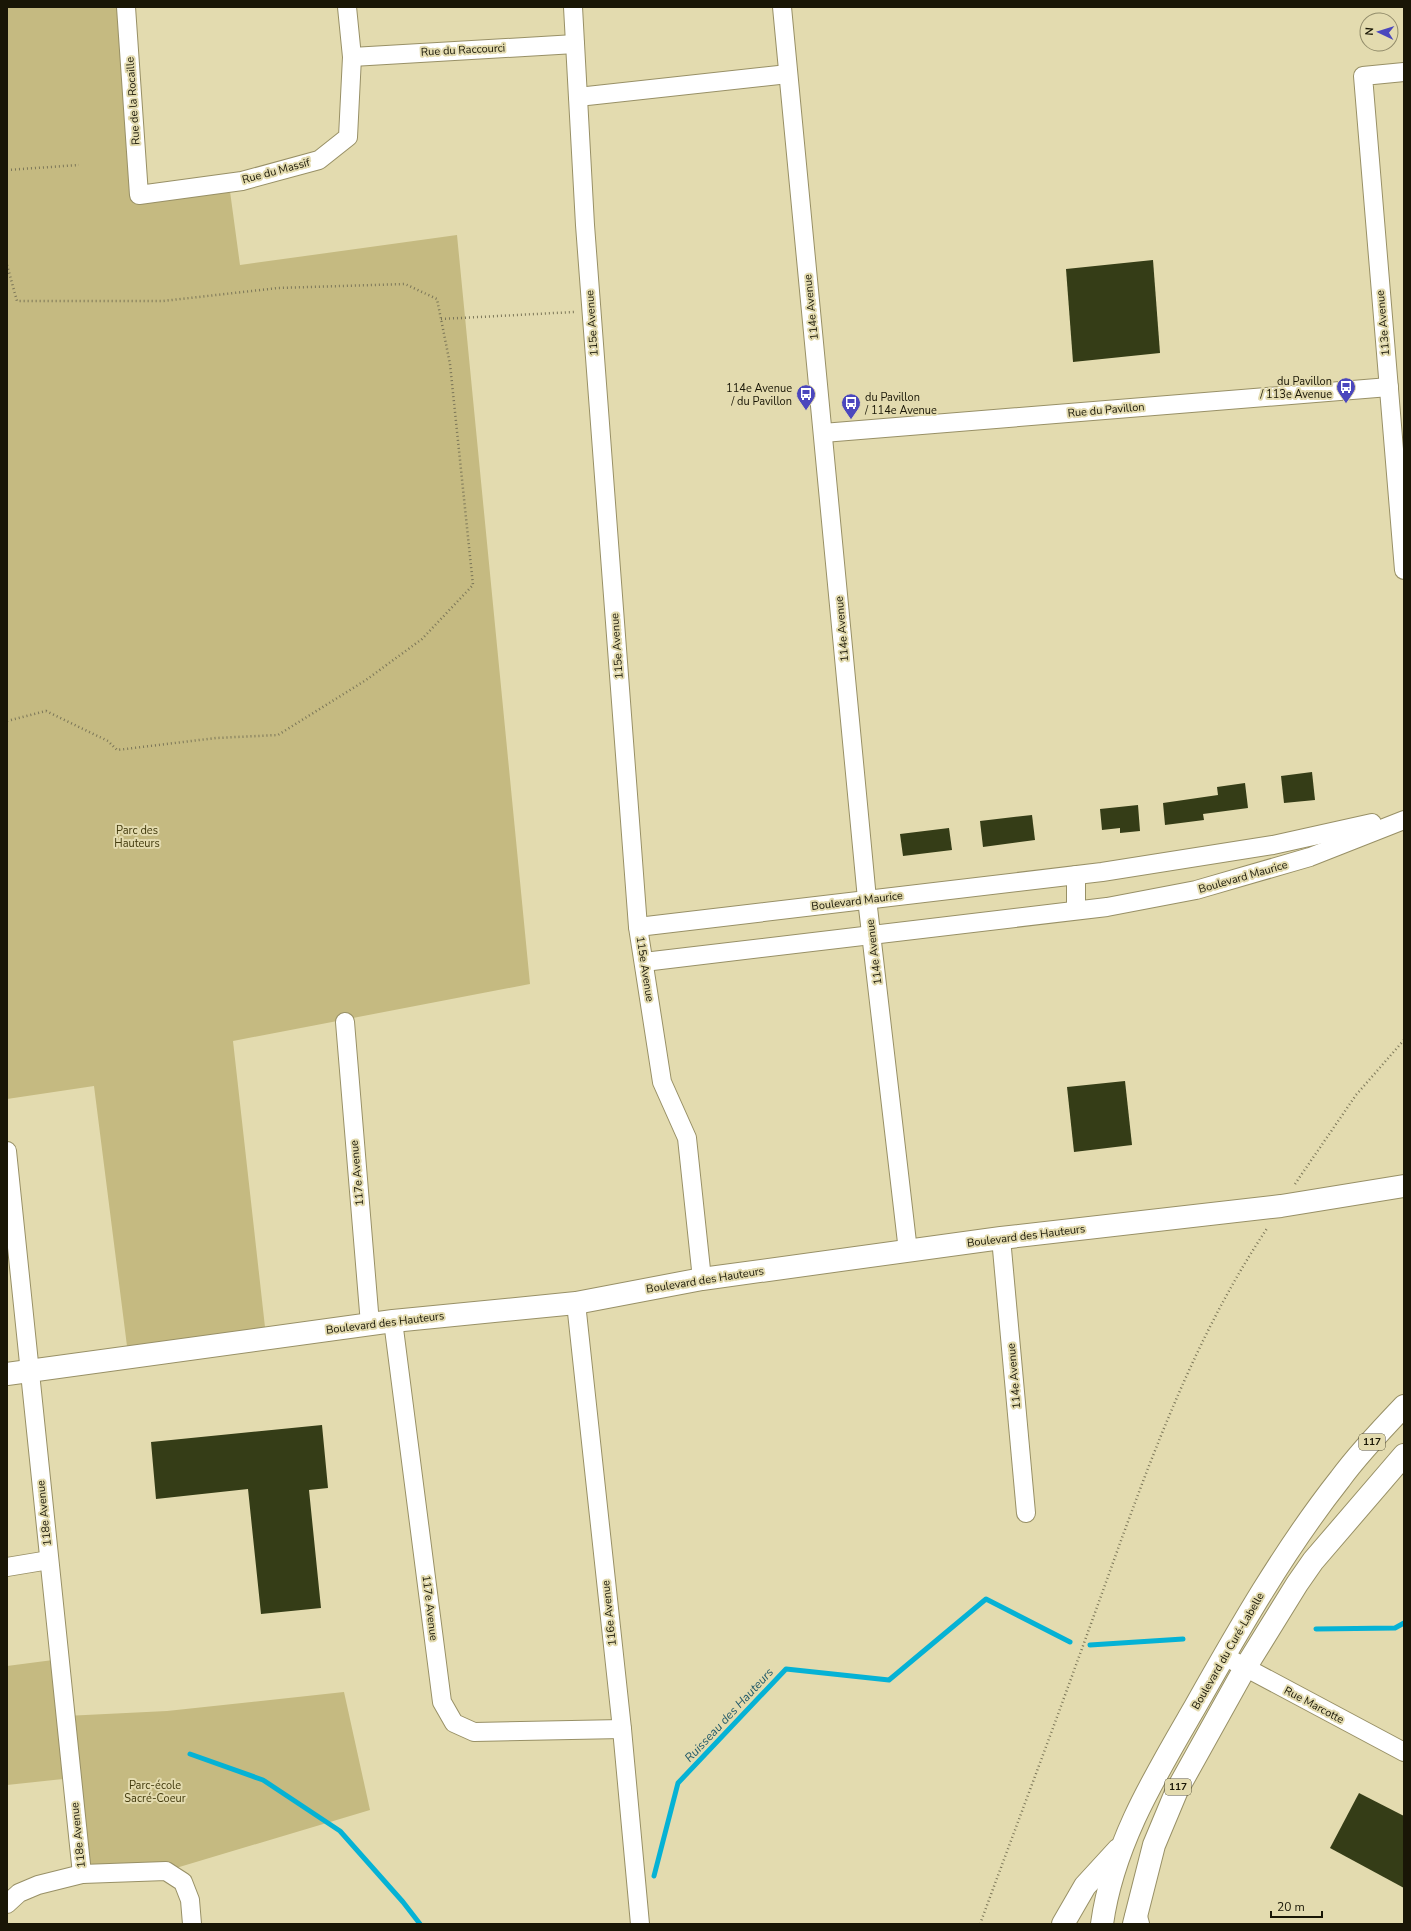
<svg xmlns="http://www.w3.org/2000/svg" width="1411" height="1931" viewBox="0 0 1411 1931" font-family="'Nunito Sans',sans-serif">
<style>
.green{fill:#c5ba81}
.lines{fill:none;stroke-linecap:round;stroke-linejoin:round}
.stream{stroke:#05b2d5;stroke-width:5}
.building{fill:#353d17}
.minor-casing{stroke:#989066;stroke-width:20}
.major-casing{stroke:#989066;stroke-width:24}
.highway-casing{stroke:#989066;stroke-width:24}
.path{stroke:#7b7658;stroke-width:2.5;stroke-dasharray:1 3;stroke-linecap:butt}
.minor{stroke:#fff;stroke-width:18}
.major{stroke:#fff;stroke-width:22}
.highway{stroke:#fff;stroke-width:22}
.labels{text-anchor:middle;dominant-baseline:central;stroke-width:4;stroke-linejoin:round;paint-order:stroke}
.shield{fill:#e3dbaf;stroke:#565139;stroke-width:1}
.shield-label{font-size:10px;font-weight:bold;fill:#191606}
.street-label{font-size:11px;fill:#191606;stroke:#e3dbaf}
.poi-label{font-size:11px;fill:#191606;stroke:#e3dbaf;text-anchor:end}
.park-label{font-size:11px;fill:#423a0d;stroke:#e3dbaf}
.water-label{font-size:12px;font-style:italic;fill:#245b6a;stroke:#e3dbaf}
</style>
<rect width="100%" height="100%" fill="#e3dbaf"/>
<g class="green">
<path d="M7 7H126L138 197 229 184 240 265 457 235 530 984 233 1041 266 1336 128 1354 94 1086 7 1099Z"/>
<path d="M53 1660 63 1779 7 1785V1666Z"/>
<path d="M344 1692 370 1810 166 1871 82 1874 65 1716 167 1711Z"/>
</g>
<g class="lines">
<g class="stream">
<path d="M1316 1629 1395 1628 1404 1623"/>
<path d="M1090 1645 1183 1639"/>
<path d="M190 1754 263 1780 340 1831 403 1902 420 1924"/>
<path d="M654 1876 678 1783 786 1669 889 1680 986 1599 1070 1642"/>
</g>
</g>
<g class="building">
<path d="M1153 260 1160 353 1073 362 1066 269Z"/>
<path d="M1312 772 1315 800 1284 803 1281 776Z"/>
<path d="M1245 783 1248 808 1203 814 1204 820 1165 825 1163 803 1218 795 1217 787Z"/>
<path d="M1138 805 1140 831 1120 833V828L1102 830 1100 809Z"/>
<path d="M1032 815 1035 840 983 847 980 821Z"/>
<path d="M949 828 952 850 903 856 900 834Z"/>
<path d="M1125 1081 1132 1145 1074 1152 1067 1087Z"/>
<path d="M322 1425 328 1488 309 1490 321 1608 261 1614 248 1489 156 1499 151 1442Z"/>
<path d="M1359 1793 1404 1816V1888L1330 1848Z"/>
</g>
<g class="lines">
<g class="minor-casing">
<g id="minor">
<path d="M126 7 139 195 242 181 319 160 348 137 352 57 347 7"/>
<path d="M573 7 585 225 638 927 662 1082 687 1138 702 1279"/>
<path d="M782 7 867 899 908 1251"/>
<path d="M352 57 575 44"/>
<path d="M1404 72 1363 76 1404 570"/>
<path d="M578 97 788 74"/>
<path d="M823 433 1389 387"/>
<path d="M1076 910V875"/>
<path d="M638 927 1102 872 1273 845 1372 823"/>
<path d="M644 962 1107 907 1196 890 1310 857 1404 820"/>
<path d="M345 1022 370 1324"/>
<path d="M7 1151 82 1874"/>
<path d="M1001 1238 1026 1513"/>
<path d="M576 1303 622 1729 640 1924"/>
<path d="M393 1321 442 1702 454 1723 474 1732 622 1729"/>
<path d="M7 1567 49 1560"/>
<path d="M1224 1656 1404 1752"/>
<path d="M7 1904 19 1893 38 1885 82 1874 166 1871 183 1882 190 1900 192 1924"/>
</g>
</g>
<g class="major-casing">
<g id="major">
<path d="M7 1374 393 1321 576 1303 702 1279 1001 1238 1281 1206 1404 1186"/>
<path d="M1063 1924 1085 1886 1118 1850"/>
<path d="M1102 1924C1113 1844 1155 1776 1195 1707 1239 1629 1284 1550 1340 1479 1359 1453 1382 1429 1404 1406"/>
<path d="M1134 1924 1154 1845 1177 1790 1245 1668 1297 1584 1313 1561 1404 1455"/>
</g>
</g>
<g class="highway-casing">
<path id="highway" d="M1136 1917 1138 1924"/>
</g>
<g class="path">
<path d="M7 170 79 165"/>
<path d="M7 265 17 301H163L278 288 405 284 437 299 450 364 473 585 422 639 366 680 278 735 216 738 117 750 108 741 46 711 7 721"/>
<path d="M441 319 574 312"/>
<path d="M1295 1184 1356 1095 1404 1040"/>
<path d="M980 1924C1019 1819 1059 1713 1097 1607 1144 1477 1190 1343 1268 1227"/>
</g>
<use href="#minor" class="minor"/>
<use href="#major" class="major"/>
<use href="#highway" class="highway"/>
</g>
<defs>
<g id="bus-pin" transform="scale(1)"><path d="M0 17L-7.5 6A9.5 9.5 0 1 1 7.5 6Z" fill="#4b47bd" stroke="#e3dbaf"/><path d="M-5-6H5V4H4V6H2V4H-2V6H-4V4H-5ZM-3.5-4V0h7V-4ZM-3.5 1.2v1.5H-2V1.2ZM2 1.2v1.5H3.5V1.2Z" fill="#fff"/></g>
</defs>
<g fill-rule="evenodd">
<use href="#bus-pin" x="1346" y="387"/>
<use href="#bus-pin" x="806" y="394"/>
<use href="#bus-pin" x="851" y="403"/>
</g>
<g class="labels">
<g class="shield">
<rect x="1359" y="1434" width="26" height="16" rx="3"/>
<rect x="1165" y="1779" width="26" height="16" rx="3"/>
</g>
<g class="shield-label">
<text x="1372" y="1442">117</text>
<text x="1178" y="1787">117</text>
</g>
<g class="street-label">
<text transform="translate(463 50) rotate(-3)">Rue du Raccourci</text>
<text transform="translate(133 101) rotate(-94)">Rue de la Rocaille</text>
<text transform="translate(276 171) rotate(-15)">Rue du Massif</text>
<text transform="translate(811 307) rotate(-96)">114e Avenue</text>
<text transform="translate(592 323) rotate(-94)">115e Avenue</text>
<text transform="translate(1383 323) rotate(-95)">113e Avenue</text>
<text transform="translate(1106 410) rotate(-5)">Rue du Pavillon</text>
<text transform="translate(842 629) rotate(-95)">114e Avenue</text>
<text transform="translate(617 646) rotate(-94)">115e Avenue</text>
<text transform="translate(1243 877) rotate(-16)">Boulevard Maurice</text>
<text transform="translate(857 901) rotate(-7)">Boulevard Maurice</text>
<text transform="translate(874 952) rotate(-97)">114e Avenue</text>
<text transform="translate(645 969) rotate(81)">115e Avenue</text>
<text transform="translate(357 1173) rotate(-95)">117e Avenue</text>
<text transform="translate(1026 1236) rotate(-7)">Boulevard des Hauteurs</text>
<text transform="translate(705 1280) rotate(-9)">Boulevard des Hauteurs</text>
<text transform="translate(385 1323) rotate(-7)">Boulevard des Hauteurs</text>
<text transform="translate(1014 1376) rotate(-95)">114e Avenue</text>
<text transform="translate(44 1513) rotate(-96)">118e Avenue</text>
<text transform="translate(430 1608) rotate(83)">117e Avenue</text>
<text transform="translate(609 1613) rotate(-96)">116e Avenue</text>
<text transform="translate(1228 1651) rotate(-60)">Boulevard du Curé-Labelle</text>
<text transform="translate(1314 1705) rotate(28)">Rue Marcotte</text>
<text transform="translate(78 1835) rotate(-96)">118e Avenue</text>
</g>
<g class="poi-label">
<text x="1332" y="381">du Pavillon<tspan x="1332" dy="13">/ 113e Avenue</tspan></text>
<text x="792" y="388">114e Avenue<tspan x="792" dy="13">/ du Pavillon</tspan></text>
<text x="865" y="397" text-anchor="start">du Pavillon<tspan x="865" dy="13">/ 114e Avenue</tspan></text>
</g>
<g class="park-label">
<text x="137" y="830">Parc des<tspan x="137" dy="13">Hauteurs</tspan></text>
<text x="155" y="1785">Parc-école<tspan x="155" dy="13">Sacré-Coeur</tspan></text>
</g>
<g class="water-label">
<text transform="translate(729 1715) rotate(-47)">Ruisseau des Hauteurs</text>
</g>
</g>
<rect width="1411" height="1931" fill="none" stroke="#191606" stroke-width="16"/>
<g transform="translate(1379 32) rotate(274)"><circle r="19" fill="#e3dbaf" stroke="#928c6b"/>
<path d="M0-3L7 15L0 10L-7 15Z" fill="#4b47bd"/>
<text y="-6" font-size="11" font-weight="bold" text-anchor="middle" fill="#191606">N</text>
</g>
<path d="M1271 1911v6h51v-6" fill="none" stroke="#191606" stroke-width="2"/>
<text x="1277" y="1911" font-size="12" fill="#191606" stroke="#e3dbaf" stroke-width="3" paint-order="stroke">20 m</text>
</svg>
